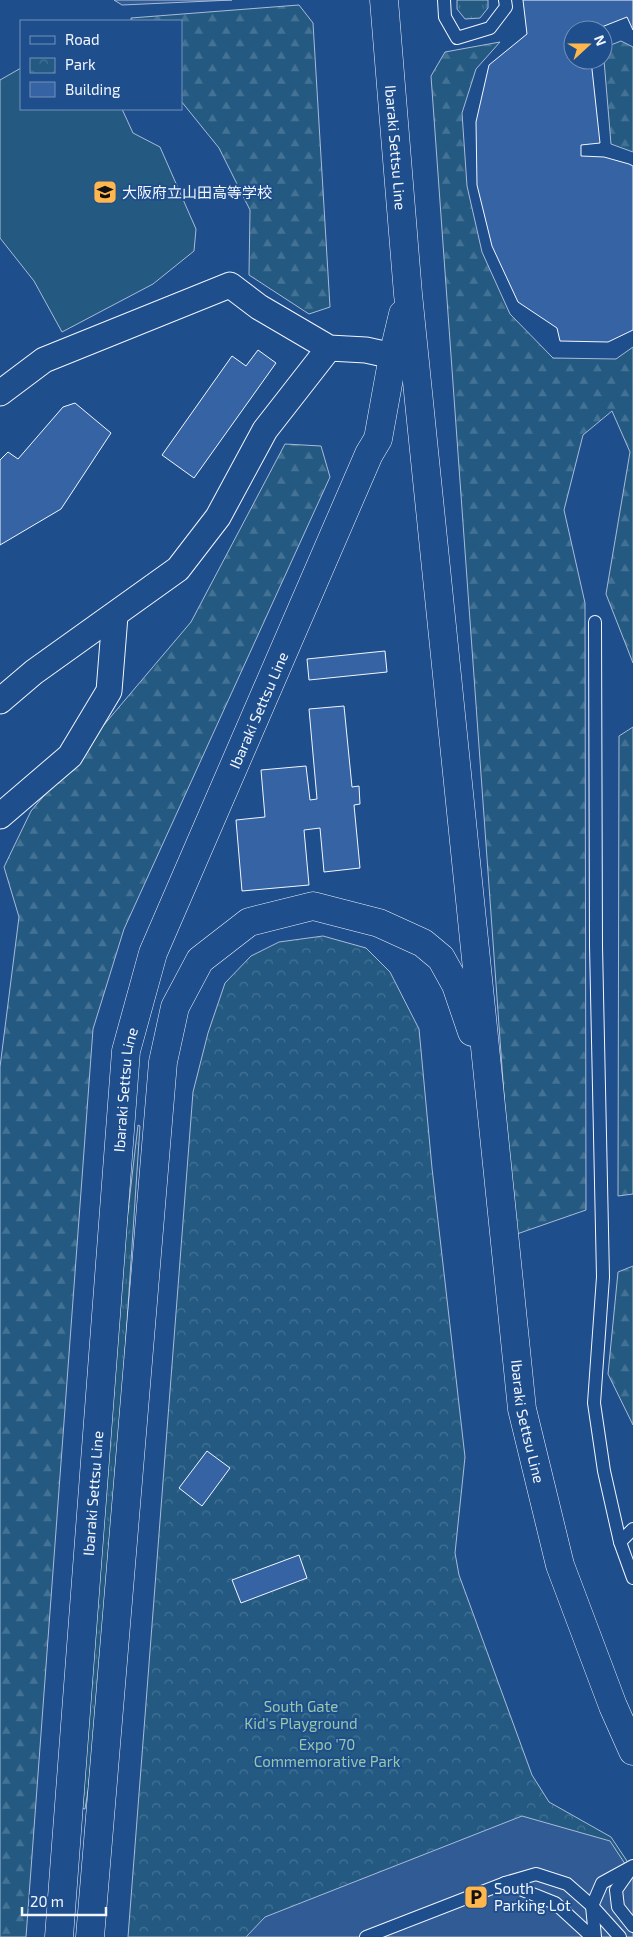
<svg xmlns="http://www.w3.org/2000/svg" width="633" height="1937" viewBox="0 0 633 1937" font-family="'Exo 2','Noto Sans JP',sans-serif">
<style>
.grass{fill:url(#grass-tufts);stroke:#a8bbd7}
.forest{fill:url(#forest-firs);stroke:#a8bbd7}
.park{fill:url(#park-crowns);stroke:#a8bbd7}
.pitch{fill:#245a82;stroke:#a8bbd7}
.parking{fill:#305b95;stroke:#a8bbd7}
.building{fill:#3563a3;stroke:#f2f6ff}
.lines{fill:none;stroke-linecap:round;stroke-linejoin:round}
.service-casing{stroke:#f2f6ff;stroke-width:14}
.minor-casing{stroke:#f2f6ff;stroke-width:27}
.primary-casing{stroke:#f2f6ff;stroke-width:29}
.service{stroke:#1f4e8c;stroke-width:12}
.minor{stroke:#1f4e8c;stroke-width:25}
.primary{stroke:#1f4e8c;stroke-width:28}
.labels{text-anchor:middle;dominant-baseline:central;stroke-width:4;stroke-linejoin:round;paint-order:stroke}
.street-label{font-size:15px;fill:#f2f6ff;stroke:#1f4e8c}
.poi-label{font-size:15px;fill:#f2f6ff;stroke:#1f4e8c;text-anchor:start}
.park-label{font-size:15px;fill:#97c8a6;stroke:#1f4e8c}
</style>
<defs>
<pattern id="grass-tufts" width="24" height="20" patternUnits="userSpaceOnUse" patternTransform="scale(1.25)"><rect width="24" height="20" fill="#245a82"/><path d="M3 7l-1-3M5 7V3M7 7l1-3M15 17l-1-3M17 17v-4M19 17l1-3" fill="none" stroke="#447295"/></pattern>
<pattern id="forest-firs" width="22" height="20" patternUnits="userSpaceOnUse" patternTransform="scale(1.25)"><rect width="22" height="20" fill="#245a82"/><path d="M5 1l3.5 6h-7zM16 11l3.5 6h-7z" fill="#447295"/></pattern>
<pattern id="park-crowns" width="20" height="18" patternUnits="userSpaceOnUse" patternTransform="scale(1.25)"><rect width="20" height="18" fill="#245a82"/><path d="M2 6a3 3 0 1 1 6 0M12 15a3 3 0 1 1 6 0" fill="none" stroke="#447295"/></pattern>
</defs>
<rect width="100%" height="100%" fill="#1f4e8c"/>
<g class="grass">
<path d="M457 0H488V8L480 18 465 19 457 9Z"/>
<path d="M138 1125 140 1126 109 1593 88 1791 85 1809 80 1808 120 1280Z"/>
</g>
<g class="forest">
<path d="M299 5 313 23 330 307 309 314 249 275 250 210 219 148 181 101V21H131V18Z"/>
<path d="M621 41 633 47V152L611 144 603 48Z"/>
<path d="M500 42 476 69 462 113 467 186 482 252 510 314 553 358 616 359 633 347V663L606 594 630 452 612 411 583 435 564 510 585 603 586 1210 514 1235 431 76 445 52Z"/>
<path d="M285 444 321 446 330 477 124 929 93 1029 26 1937H0V1067L19 917 4 867 31 811 191 622Z"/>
<path d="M633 727V1194L618 1196 619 736Z"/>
<path d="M633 1266V1425L608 1374 618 1272Z"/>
</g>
<path class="park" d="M323 936 366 948 390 972 419 1029 432 1168 465 1457 455 1553 459 1575 532 1775 549 1802 611 1837 633 1870V1937H128L193 1092 208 1033 225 983 251 956 279 942Z"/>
<path class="pitch" d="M21 68V109H122L133 133 160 147 196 229 194 251 153 284 62 332 34 281 0 238V80Z"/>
<g class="parking">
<path d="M114 0H232L122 5Z"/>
<path d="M522 1816 610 1841 633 1876V1937H246L265 1917Z"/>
</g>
<g class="building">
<path d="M523 0H633V30L627 17 594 30H573V60H591L600 143 581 145V156L604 157 629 164 633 166V330L608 342 560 341 557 328 518 302 492 246 477 185 476 122 489 65 527 34Z"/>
<path d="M258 350 276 363 194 478 162 455 232 356 246 366Z"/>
<path d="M75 403 111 433 61 509 0 545V460L8 452 18 459 63 407Z"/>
<path d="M385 651 387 672 309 680 307 659Z"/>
<path d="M344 706 352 787 359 786 360 804 354 805 360 868 324 872 320 828 304 830 309 885 242 891 236 820 265 817 261 770 306 766 310 800 317 799 309 709Z"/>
<path d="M207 1451 230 1468 202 1506 179 1488Z"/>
<path d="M299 1555 307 1578 241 1603 232 1580Z"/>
</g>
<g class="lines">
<g class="service-casing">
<g id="service">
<path d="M444 0 445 17 457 38 490 28 506 7 505 0"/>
<path d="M595 622 596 946 603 1277 594 1403 604 1471 620 1542"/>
<path d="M633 1529 620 1542 633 1578"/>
<path d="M630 1870 616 1890 618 1907 633 1926"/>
<path d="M505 1883 555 1903 592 1937"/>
<path d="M366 1937 505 1883 536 1874 567 1884 592 1906 620 1937"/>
<path d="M595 1937 592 1906 602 1883 633 1866"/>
</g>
</g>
<g class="minor-casing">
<g id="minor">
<path d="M0 393 44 360 230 285 259 307 329 348 366 350 393 356"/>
<path d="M0 701 34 672 178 569 218 517 265 430 329 348"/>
<path d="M0 816 70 756 109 691 115 616"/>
</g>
</g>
<g class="primary-casing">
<g id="primary">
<path id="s1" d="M384 0 408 294 522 1409 560 1565 613 1706 633 1751"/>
<path id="s2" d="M59 1937 126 1051 153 953 369 454 378 439 393 356 403 314"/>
<path d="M90 1937 163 1062 175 1007 200 960 249 922 313 906 379 923 423 943 441 958 456 985 472 1032"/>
</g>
</g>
<use href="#service" class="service"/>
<use href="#minor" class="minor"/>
<use href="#primary" class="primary"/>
</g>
<defs>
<g id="school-square" transform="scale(1.25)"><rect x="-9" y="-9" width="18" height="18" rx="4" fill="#ffb74d" stroke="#1f4e8c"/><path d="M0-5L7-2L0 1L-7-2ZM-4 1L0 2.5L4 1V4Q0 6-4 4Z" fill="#111"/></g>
<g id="parking-square" transform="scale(1.25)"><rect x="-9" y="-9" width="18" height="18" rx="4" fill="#ffb74d" stroke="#1f4e8c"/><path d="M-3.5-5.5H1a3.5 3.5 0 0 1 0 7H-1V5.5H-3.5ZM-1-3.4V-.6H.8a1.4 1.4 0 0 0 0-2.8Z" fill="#111"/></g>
</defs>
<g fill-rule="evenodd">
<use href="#school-square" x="105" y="192"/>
<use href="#parking-square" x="476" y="1897"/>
</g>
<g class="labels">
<g class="street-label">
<text stroke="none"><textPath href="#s1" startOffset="148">Ibaraki Settsu Line</textPath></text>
<text stroke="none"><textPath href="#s2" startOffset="1255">Ibaraki Settsu Line</textPath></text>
<text stroke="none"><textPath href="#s2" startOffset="850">Ibaraki Settsu Line</textPath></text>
<text stroke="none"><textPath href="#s1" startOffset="1429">Ibaraki Settsu Line</textPath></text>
<text stroke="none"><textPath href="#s2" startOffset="445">Ibaraki Settsu Line</textPath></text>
</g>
<g class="poi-label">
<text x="122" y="192">大阪府立山田高等学校</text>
<text x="494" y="1888">South<tspan x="494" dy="17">Parking Lot</tspan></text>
</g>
<g class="park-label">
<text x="301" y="1706">South Gate<tspan x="301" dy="17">Kid's Playground</tspan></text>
<text x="327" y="1744">Expo '70<tspan x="327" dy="17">Commemorative Park</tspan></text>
</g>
</g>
<rect x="20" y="20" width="162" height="90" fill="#1f4e8c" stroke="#7391ba"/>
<rect x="30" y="36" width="25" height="8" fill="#1f4e8c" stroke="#7391ba"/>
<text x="65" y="45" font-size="15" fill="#f2f6ff">Road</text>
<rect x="30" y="58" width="25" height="15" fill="url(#park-crowns)" stroke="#7391ba"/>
<text x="65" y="70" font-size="15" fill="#f2f6ff">Park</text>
<rect x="30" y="82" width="25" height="15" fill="#3563a3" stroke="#7391ba"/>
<text x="65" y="95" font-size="15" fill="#f2f6ff">Building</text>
<g transform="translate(588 45) rotate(69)"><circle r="24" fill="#1f4e8c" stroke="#7391ba"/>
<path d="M0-4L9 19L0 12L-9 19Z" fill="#ffb74d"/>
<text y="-8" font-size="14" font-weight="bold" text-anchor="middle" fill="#f2f6ff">N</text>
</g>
<path d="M22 1907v8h84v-8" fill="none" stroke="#f2f6ff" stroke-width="2.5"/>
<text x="30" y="1907" font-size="15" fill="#f2f6ff" stroke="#1f4e8c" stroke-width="4" paint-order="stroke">20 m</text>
</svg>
